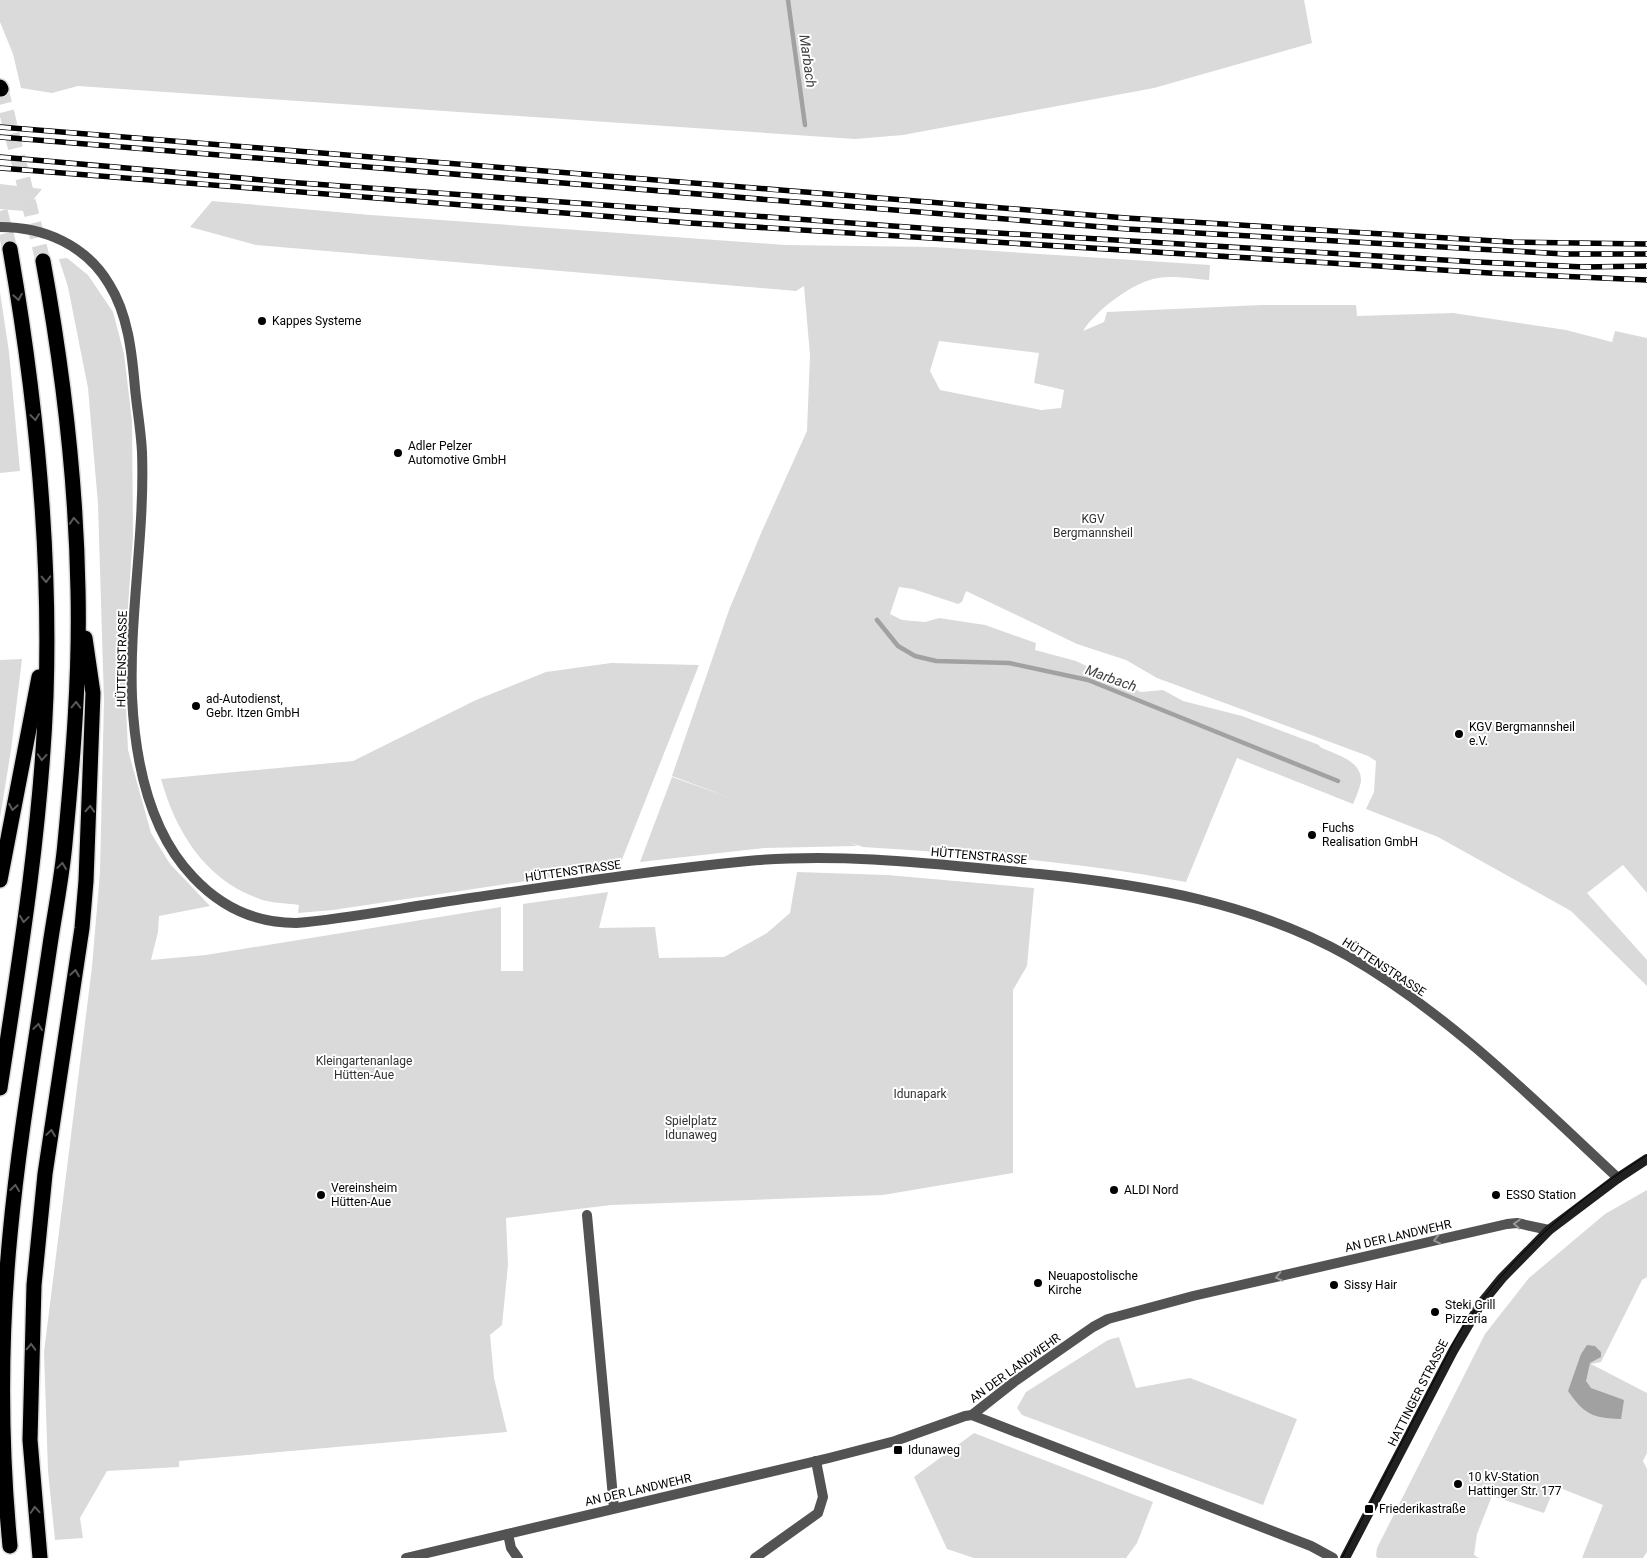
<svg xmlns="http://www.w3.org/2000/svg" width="1647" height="1558" viewBox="0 0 1647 1558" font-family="Roboto,sans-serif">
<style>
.green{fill:#dadada;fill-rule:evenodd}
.water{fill:#a1a1a1}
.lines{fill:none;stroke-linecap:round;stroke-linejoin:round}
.stream{stroke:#a1a1a1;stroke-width:4.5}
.motorway-tunnel{stroke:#d9d9d9;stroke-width:15;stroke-dasharray:15 8;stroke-linecap:butt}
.motorway-casing{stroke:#dbdbdb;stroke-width:18}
.minor{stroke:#535353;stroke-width:10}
.tertiary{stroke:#535353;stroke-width:10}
.secondary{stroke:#202020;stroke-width:10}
.motorway{stroke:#000;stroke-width:15}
.tram{stroke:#000;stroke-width:1}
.rail-casing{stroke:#000;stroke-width:5.5}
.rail{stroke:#fff;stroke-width:4;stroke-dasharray:11;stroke-linecap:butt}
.oneway{stroke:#595959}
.oneway2{stroke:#989898}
.poi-dot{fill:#000;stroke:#fff;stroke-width:2}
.labels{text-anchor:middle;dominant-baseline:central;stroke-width:4;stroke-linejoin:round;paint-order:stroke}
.poi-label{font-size:12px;fill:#000;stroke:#fff;text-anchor:start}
.park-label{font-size:12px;fill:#313131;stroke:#fff}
.street-label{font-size:12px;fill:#000;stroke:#fff}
.water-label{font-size:14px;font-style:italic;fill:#424242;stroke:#fff}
</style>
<rect width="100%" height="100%" fill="#fff"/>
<g class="green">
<path d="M0 0H1304L1312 43 1154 88 903 135 855 139 78 86 52 93 21 88 13 54 0 22Z"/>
<path d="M0 184 42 189 24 211 0 209Z"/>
<path d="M212 201 371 215 785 245 933 247 1210 265 1209 280C1194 279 1174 275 1158 278 1133 282 1096 310 1083 331L1104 322 1107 312 1262 305H1356L1357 316 1453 313 1566 330 1612 342 1615 331 1647 338V893L1623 865 1587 893 1647 960V986L1571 911 1438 837 1366 809 1374 792 1376 761 1368 756 1157 678 1126 660 1077 644 966 591 962 602 958 604 913 589 899 587 890 614 902 620 925 622 939 618 985 625 1036 643 1035 650 1076 661 1141 692 1163 690 1183 701 1242 716 1319 745 1320 747C1334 754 1362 760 1361 781 1360 788 1356 797 1353 804L1237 758 1186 882C1079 861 971 854 863 847L849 842 858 846 764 848 640 862 672 777 728 797 672 776 729 610 762 531 807 431 810 355 804 286 796 291 256 245 190 227ZM939 341 1039 353 1034 383 1064 390 1061 408 1041 410 940 390 930 371Z"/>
<path d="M67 258 88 275 113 312 124 354 132 421 133 536 124 663 128 750 151 833 170 864 210 906 159 916 158 932 151 960 206 955 501 907V971H523V904L608 892 599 928 655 927 659 958 724 957 767 933 790 913 797 872 887 875 1034 888 1027 966 1013 990V1173L883 1195 611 1205 506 1218 508 1265 502 1325 490 1335 494 1378 507 1432 179 1461V1467L107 1471 80 1518 83 1538 55 1540 48 1471 44 1352 92 967 100 872 104 701 98 504 88 388 68 287 59 259Z"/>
<path d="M0 292 9 352 20 471 0 473Z"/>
<path d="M22 659 11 750 0 818V660Z"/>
<path d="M611 663 699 665 619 867 333 910 298 913 299 905C285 903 269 903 257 898 204 878 176 832 161 779L353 761 476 700 546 672Z"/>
<path d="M1647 1190V1277L1642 1280 1601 1362 1591 1364 1647 1393V1453L1643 1461 1647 1469V1552L1643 1558H1582L1603 1505 1555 1486 1544 1513 1492 1496 1477 1534 1474 1555 1479 1558H1378L1376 1556 1377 1548 1485 1334 1529 1278 1605 1214Z"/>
<path d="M1119 1337 1136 1388 1190 1378 1297 1419 1263 1505 1022 1415 1017 1408 1026 1392 1108 1340Z"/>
<path d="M974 1433 1153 1502 1137 1543 1126 1558H974L947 1549 914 1477Z"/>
</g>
<path class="water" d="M1587 1345 1595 1346 1601 1352V1357L1590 1363 1586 1381 1591 1388 1624 1400 1621 1419C1592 1418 1584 1414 1568 1391L1581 1354Z"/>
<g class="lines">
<g class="stream">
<path d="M788 0 805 125"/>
<path d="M877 620 898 646 915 656 936 661 1009 663 1088 680 1338 781"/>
</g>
<g class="motorway-tunnel">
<path d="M1 89 43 261"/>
<path d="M0 211 10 249"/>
</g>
<g class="motorway-casing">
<g id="motorway">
<path d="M0 87 1 89"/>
<path d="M0 880 39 677"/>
<path d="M0 1088C20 958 41 828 46 696 51 545 36 398 10 249"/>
<path d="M10 1546C0 1441 0 1339 10 1235 19 1138 36 1041 50 945 55 911 62 877 65 843 73 759 80 674 78 590 76 479 63 370 43 261"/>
<path d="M40 1558 30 1440 34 1285 45 1174 82 928 86 881 93 693 85 638"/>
</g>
</g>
<g class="minor">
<path d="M0 227C44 227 86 245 109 284 128 314 132 353 135 388 137 409 141 431 142 452 145 534 129 616 132 697 135 760 148 830 193 877 220 906 255 923 296 923 343 919 390 910 437 903 540 888 644 871 748 861 845 852 944 865 1040 874 1147 885 1254 903 1348 956 1449 1014 1533 1099 1618 1178"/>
<path d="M587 1215 614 1508"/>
<path d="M972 1415 1014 1382 1093 1327 1108 1319 1193 1296 1507 1224 1517 1223 1549 1230"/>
<path d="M508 1534 511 1548 518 1558"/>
<path d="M755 1558 818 1513 823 1497 816 1461"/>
</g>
<path class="tertiary" d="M406 1558 829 1458 895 1441 965 1416 972 1415 1311 1546 1333 1558"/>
<path class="secondary" d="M1345 1558 1453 1351 1480 1305 1502 1278 1549 1230 1618 1178 1647 1159"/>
<use href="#motorway" class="motorway"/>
<path class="tram" d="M1342 1558 1456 1338C1506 1258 1569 1205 1647 1155"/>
<g class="rail-casing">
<g id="rail">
<path d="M0 127 1126 218 1512 242 1647 244"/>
<path d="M0 137 1127 229 1565 254H1647"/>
<path d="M0 157 286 182 948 230 1477 262 1584 267 1647 266"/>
<path d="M0 168 690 223 1490 273 1647 280"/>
</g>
</g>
<use href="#rail" class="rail"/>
</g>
<defs><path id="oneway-chevron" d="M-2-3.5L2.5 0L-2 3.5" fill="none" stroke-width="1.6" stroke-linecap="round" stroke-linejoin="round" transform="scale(1.25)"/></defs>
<g class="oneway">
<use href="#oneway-chevron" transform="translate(18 297) rotate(80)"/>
<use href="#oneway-chevron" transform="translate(35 417) rotate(83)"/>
<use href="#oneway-chevron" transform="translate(74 521) rotate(-94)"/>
<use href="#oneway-chevron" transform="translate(46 579) rotate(89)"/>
<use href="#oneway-chevron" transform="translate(76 705) rotate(-88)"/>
<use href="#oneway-chevron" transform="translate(42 757) rotate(94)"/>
<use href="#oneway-chevron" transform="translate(13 807) rotate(100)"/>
<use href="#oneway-chevron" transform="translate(90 809) rotate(-87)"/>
<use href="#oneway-chevron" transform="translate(62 866) rotate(-82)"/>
<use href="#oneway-chevron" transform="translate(24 919) rotate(98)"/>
<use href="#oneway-chevron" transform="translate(75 973) rotate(-81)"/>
<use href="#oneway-chevron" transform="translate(38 1027) rotate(-82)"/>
<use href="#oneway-chevron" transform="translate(51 1133) rotate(-82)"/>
<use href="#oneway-chevron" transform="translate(15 1188) rotate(-83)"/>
<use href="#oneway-chevron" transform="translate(31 1347) rotate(-88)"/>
<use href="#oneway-chevron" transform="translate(35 1510) rotate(-94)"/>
</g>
<g class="oneway2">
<use href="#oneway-chevron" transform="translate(1517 1224) rotate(-177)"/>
<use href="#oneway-chevron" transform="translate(1437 1240) rotate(167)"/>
<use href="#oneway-chevron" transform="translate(1279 1277) rotate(167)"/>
</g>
<g class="poi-dot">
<circle cx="262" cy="321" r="5"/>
<circle cx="398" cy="453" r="5"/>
<circle cx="196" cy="706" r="5"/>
<circle cx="1459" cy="734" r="5"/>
<circle cx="1312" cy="835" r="5"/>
<circle cx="1114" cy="1190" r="5"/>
<circle cx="321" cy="1195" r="5"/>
<circle cx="1496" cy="1195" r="5"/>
<circle cx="1038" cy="1283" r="5"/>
<circle cx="1334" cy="1285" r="5"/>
<circle cx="1435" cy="1312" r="5"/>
<rect x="893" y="1445" width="10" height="10" rx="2.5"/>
<circle cx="1458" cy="1484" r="5"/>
<rect x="1364" y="1504" width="10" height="10" rx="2.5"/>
</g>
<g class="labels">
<g class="poi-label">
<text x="272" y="321">Kappes Systeme</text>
<text x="408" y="446">Adler Pelzer<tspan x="408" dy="14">Automotive GmbH</tspan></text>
<text x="206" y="699">ad-Autodienst,<tspan x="206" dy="14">Gebr. Itzen GmbH</tspan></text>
<text x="1469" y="727">KGV Bergmannsheil<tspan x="1469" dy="14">e.V.</tspan></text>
<text x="1322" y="828">Fuchs<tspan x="1322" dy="14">Realisation GmbH</tspan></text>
<text x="331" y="1188">Vereinsheim<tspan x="331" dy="14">Hütten-Aue</tspan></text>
<text x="1124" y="1190">ALDI Nord</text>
<text x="1506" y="1195">ESSO Station</text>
<text x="1048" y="1276">Neuapostolische<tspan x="1048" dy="14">Kirche</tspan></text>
<text x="1344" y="1285">Sissy Hair</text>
<text x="1445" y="1305">Steki Grill<tspan x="1445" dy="14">Pizzeria</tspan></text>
<text x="908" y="1450">Idunaweg</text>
<text x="1468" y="1477">10 kV-Station<tspan x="1468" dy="14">Hattinger Str. 177</tspan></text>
<text x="1379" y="1509">Friederikastraße</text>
</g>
<g class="park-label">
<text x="1093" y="519">KGV<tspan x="1093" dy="14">Bergmannsheil</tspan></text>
<text x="364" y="1061">Kleingartenanlage<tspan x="364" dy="14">Hütten-Aue</tspan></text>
<text x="920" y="1094">Idunapark</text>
<text x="691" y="1121">Spielplatz<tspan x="691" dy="14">Idunaweg</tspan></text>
</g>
<g class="street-label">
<text transform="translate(122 659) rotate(-89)">HÜTTENSTRASSE</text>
<text transform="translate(979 856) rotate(5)">HÜTTENSTRASSE</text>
<text transform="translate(573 871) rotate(-8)">HÜTTENSTRASSE</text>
<text transform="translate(1384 967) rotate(33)">HÜTTENSTRASSE</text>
<text transform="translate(1398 1236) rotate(-13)">AN DER LANDWEHR</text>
<text transform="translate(1015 1368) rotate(-36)">AN DER LANDWEHR</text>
<text transform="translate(1418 1393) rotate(-63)">HATTINGER STRASSE</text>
<text transform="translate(638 1490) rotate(-13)">AN DER LANDWEHR</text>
</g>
<g class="water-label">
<text transform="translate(808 61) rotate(82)">Marbach</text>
<text transform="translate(1111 678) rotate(20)">Marbach</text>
</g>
</g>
</svg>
